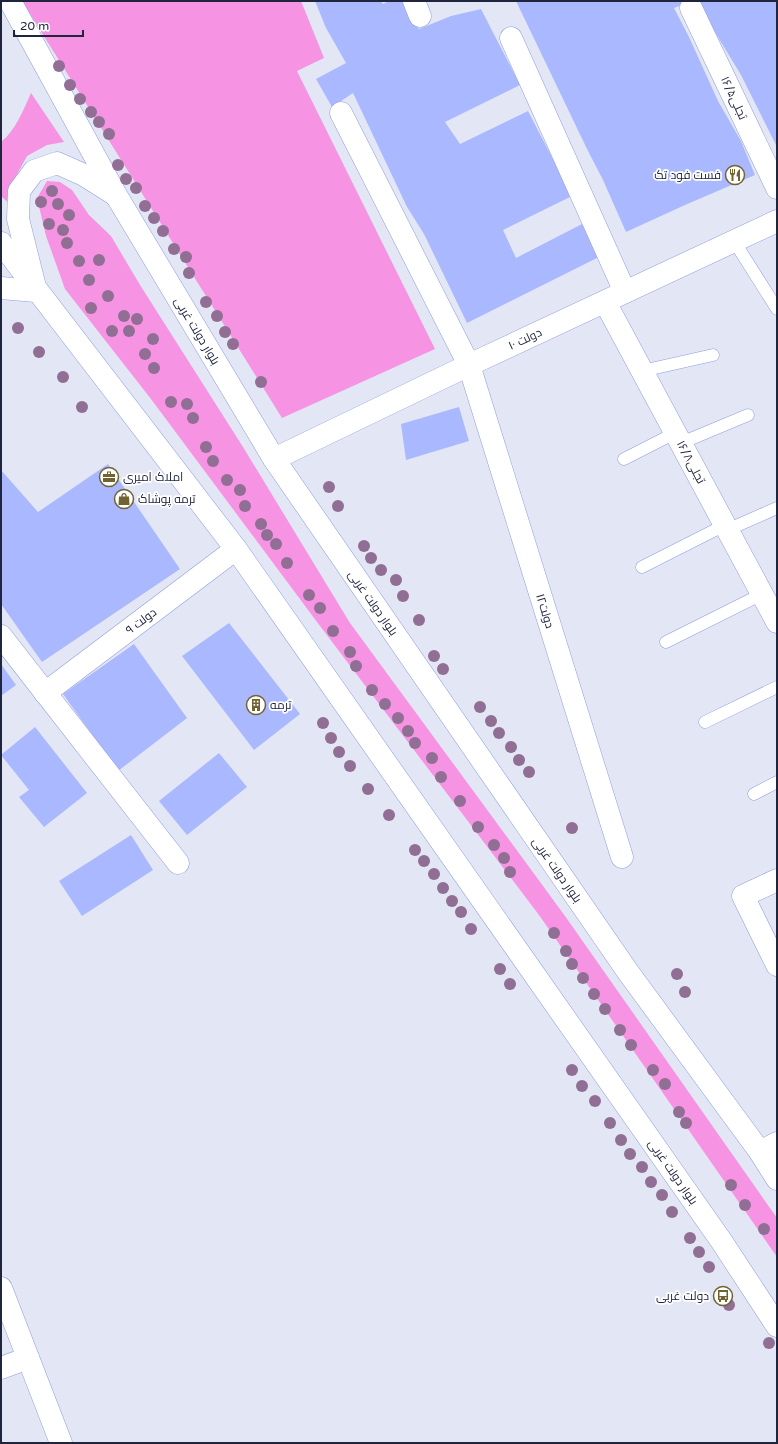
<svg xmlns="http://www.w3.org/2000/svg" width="778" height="1444" viewBox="0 0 778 1444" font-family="'Varela Round',Cairo,sans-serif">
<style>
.green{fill:#f693e2}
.building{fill:#aab9ff}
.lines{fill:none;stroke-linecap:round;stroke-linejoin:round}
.service-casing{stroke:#8f9dde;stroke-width:13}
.minor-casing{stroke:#8f9dde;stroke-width:23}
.secondary-casing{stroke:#8f9dde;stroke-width:23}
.service{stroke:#fff;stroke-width:12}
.minor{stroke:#fff;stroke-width:22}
.secondary{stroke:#fff;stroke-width:22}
.tree{fill:#916e94}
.labels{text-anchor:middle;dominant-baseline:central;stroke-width:3.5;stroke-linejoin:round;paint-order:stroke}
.street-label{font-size:12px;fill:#20253e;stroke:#fff}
.poi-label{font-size:12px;fill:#20253e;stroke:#fff;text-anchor:start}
</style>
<rect width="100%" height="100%" fill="#e3e7f5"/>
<g class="green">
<path d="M22 1H301L324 58 297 71 435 349 282 418Z"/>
<path d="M31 93 64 142 47 145 27 156 15 178 14 208 1 196V142C15 131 24 109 31 93Z"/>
<path d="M47 181 60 182 72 190 89 215 111 236 140 285 243 447 350 623 565 916 777 1218V1257L539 915 317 622 151 399 65 289 46 236 37 198Z"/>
</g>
<g class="building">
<path d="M315 1H381L383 4 389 1H406L419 29 451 16 481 9 520 85 445 122 460 144 528 111 572 196 503 230 516 258 582 224 599 257 467 323 424 234 407 207 353 93 332 107 316 79 346 63 326 28Z"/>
<path d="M516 1H693L674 8 689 37 718 101 741 141 755 175 685 205 626 232 603 180 587 149Z"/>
<path d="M698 1H777V147L741 75 713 29Z"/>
<path d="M459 407 469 441 406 460 401 424Z"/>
<path d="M108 464 180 569 42 662 1 604V470L38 512Z"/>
<path d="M229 623 300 714 254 750 182 656Z"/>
<path d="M134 644 187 718 118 771 63 694Z"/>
<path d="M1 664 16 685 1 696Z"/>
<path d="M35 727 87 793 44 827 19 797 29 790 1 755Z"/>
<path d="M219 753 247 787 187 835 159 801Z"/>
<path d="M131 835 153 870 82 916 59 881Z"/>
</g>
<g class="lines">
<g class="service-casing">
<g id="service">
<path d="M734 241 777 309"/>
<path d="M642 371 713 355"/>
<path d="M681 443 748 415"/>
<path d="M624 459 675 433"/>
<path d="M727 530 777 508"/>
<path d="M642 567 725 525"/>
<path d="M666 642 762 594"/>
<path d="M705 722 777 687"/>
<path d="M754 794 777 782"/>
</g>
</g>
<g class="minor-casing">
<g id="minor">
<path d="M414 1 420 16"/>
<path d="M691 8 777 188"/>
<path d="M511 38 625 292"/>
<path d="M341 113 469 365 622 857"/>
<path d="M605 302 777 622"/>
<path d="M274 459 469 365 777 221"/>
<path d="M1 636 178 863"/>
<path d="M45 693 236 549"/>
<path d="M777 880 743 896 777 965"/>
<path d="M760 1152 777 1143"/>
<path d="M1 1288 61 1443"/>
<path d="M1 1368 28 1358"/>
</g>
</g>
<g class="secondary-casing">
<g id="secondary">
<path d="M10 1 116 195 274 459 628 972 760 1152 777 1179"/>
<path d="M1 243 236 549 722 1242 777 1326"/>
<path d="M1 288 36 291 18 219 19 191 34 171 57 163 84 175 114 194"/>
</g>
</g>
<use href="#service" class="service"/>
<use href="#minor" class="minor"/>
<use href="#secondary" class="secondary"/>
</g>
<g class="tree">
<circle cx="59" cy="66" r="6"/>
<circle cx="70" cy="85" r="6"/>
<circle cx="80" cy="99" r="6"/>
<circle cx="91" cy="112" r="6"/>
<circle cx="99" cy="122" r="6"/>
<circle cx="109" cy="134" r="6"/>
<circle cx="118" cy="165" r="6"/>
<circle cx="126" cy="179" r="6"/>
<circle cx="136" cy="188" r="6"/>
<circle cx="52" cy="191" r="6"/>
<circle cx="41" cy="202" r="6"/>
<circle cx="58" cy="204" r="6"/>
<circle cx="145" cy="206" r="6"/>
<circle cx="69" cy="215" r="6"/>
<circle cx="154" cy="218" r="6"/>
<circle cx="49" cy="224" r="6"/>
<circle cx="63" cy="230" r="6"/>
<circle cx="163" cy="231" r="6"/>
<circle cx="67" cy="243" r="6"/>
<circle cx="174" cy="249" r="6"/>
<circle cx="186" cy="257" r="6"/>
<circle cx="99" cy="260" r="6"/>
<circle cx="79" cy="261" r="6"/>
<circle cx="189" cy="273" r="6"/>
<circle cx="89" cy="280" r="6"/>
<circle cx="108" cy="296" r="6"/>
<circle cx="206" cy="302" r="6"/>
<circle cx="91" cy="308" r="6"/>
<circle cx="124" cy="316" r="6"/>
<circle cx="217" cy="316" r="6"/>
<circle cx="137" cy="319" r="6"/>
<circle cx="18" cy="328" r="6"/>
<circle cx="112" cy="331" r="6"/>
<circle cx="129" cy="331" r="6"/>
<circle cx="225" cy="332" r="6"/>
<circle cx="153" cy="339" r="6"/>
<circle cx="233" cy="344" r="6"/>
<circle cx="39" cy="352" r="6"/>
<circle cx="145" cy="354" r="6"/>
<circle cx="154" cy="368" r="6"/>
<circle cx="63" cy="377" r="6"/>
<circle cx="261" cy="382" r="6"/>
<circle cx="171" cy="402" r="6"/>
<circle cx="187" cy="404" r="6"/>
<circle cx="82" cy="407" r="6"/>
<circle cx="193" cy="418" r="6"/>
<circle cx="206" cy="447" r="6"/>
<circle cx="213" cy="461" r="6"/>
<circle cx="227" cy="480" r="6"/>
<circle cx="329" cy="487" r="6"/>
<circle cx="240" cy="490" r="6"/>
<circle cx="245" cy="506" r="6"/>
<circle cx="338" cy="506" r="6"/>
<circle cx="261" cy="524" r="6"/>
<circle cx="267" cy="535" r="6"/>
<circle cx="276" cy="544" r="6"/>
<circle cx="364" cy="546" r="6"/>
<circle cx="371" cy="558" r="6"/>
<circle cx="287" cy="563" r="6"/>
<circle cx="381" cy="570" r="6"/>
<circle cx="396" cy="580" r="6"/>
<circle cx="309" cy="595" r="6"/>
<circle cx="403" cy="596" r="6"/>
<circle cx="320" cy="608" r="6"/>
<circle cx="419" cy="620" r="6"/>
<circle cx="333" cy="631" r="6"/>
<circle cx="350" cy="652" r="6"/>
<circle cx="434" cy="656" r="6"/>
<circle cx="356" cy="666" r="6"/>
<circle cx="443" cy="669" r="6"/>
<circle cx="372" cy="690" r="6"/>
<circle cx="385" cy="704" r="6"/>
<circle cx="480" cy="707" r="6"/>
<circle cx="398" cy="718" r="6"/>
<circle cx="491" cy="721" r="6"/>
<circle cx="323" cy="723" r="6"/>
<circle cx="408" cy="731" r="6"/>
<circle cx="499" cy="733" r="6"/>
<circle cx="331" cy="738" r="6"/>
<circle cx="415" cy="743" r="6"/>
<circle cx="511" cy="747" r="6"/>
<circle cx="339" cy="752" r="6"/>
<circle cx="432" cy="758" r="6"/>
<circle cx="519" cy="760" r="6"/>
<circle cx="350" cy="766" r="6"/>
<circle cx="529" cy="772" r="6"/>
<circle cx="441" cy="777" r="6"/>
<circle cx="368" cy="789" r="6"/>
<circle cx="460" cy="801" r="6"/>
<circle cx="389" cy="815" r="6"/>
<circle cx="478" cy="827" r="6"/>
<circle cx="572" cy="828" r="6"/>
<circle cx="494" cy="845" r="6"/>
<circle cx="415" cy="850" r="6"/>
<circle cx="504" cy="858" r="6"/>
<circle cx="424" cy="861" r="6"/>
<circle cx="510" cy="872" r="6"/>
<circle cx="434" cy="874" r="6"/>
<circle cx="443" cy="888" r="6"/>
<circle cx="452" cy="901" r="6"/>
<circle cx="461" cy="912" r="6"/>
<circle cx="471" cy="929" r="6"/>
<circle cx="554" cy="933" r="6"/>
<circle cx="566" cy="951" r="6"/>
<circle cx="572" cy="964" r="6"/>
<circle cx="500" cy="969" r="6"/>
<circle cx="677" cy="974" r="6"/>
<circle cx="583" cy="978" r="6"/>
<circle cx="510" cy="984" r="6"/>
<circle cx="685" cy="992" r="6"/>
<circle cx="594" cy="994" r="6"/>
<circle cx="605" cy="1009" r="6"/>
<circle cx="620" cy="1030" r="6"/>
<circle cx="631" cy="1045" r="6"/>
<circle cx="572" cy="1070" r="6"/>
<circle cx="653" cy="1070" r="6"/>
<circle cx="665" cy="1084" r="6"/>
<circle cx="582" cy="1086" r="6"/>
<circle cx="595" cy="1101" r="6"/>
<circle cx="679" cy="1112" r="6"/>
<circle cx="610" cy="1123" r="6"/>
<circle cx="686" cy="1123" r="6"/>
<circle cx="621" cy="1140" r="6"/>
<circle cx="630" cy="1154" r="6"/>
<circle cx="642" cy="1167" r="6"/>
<circle cx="651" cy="1182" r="6"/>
<circle cx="731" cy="1185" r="6"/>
<circle cx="662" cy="1195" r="6"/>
<circle cx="745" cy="1205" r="6"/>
<circle cx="672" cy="1212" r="6"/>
<circle cx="764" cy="1229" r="6"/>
<circle cx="690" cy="1238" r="6"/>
<circle cx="699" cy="1252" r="6"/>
<circle cx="709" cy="1267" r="6"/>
<circle cx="729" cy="1305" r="6"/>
<circle cx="769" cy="1343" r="6"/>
</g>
<defs>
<g id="restaurant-ring" transform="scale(1)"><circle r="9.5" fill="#fff" stroke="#716431" stroke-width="1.5"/><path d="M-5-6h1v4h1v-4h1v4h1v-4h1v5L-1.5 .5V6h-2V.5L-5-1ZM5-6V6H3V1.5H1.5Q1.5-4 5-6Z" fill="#716431"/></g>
<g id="office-ring" transform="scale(1)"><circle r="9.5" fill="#fff" stroke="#716431" stroke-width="1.5"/><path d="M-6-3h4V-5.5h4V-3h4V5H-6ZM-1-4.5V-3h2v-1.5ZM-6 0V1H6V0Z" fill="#716431"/></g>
<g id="shop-ring" transform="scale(1)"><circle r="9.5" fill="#fff" stroke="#716431" stroke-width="1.5"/><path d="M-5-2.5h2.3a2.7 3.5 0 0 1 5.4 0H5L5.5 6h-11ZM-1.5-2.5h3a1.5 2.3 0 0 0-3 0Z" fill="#716431"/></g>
<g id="building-ring" transform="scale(1)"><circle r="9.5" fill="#fff" stroke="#716431" stroke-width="1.5"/><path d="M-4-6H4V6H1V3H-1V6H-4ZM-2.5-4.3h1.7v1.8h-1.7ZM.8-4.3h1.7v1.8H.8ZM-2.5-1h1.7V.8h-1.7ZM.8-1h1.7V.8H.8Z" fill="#716431"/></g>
<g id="bus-ring" transform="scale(1)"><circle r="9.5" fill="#fff" stroke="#716431" stroke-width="1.5"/><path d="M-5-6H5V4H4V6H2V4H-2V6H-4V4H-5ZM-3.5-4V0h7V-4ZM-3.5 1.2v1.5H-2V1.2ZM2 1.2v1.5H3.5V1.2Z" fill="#716431"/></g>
</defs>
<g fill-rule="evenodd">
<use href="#restaurant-ring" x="735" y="175"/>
<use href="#office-ring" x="109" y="477"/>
<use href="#shop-ring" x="124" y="499"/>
<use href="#building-ring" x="256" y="705"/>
<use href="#bus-ring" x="723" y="1296"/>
</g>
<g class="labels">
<g class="street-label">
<text transform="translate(734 98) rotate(65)">تجلی۱۶/۵</text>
<text transform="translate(197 331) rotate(59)">بلوار دولت غربی</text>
<text transform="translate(525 339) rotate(-25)">۱۰ دولت</text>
<text transform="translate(691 462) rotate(62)">تجلی۱۶/۸</text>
<text transform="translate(373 603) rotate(55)">بلوار دولت غربی</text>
<text transform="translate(545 611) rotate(73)">۱۲دولت</text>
<text transform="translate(141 621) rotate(-37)">۹ دولت</text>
<text transform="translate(557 870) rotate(55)">بلوار دولت غربی</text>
<text transform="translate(673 1172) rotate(55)">بلوار دولت غربی</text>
</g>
<g class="poi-label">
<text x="721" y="175" text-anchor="end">فست فود تک</text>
<text x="123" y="477">املاک امیری</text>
<text x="138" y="499">ترمه پوشاک</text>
<text x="270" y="705">ترمه</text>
<text x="709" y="1296" text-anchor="end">دولت غربی</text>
</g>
</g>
<rect width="778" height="1444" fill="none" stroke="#20253e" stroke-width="4"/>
<path d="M14 30v6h69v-6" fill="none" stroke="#20253e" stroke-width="2"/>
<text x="20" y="30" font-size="12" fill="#20253e" stroke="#ffffff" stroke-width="3" paint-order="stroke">20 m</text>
</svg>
